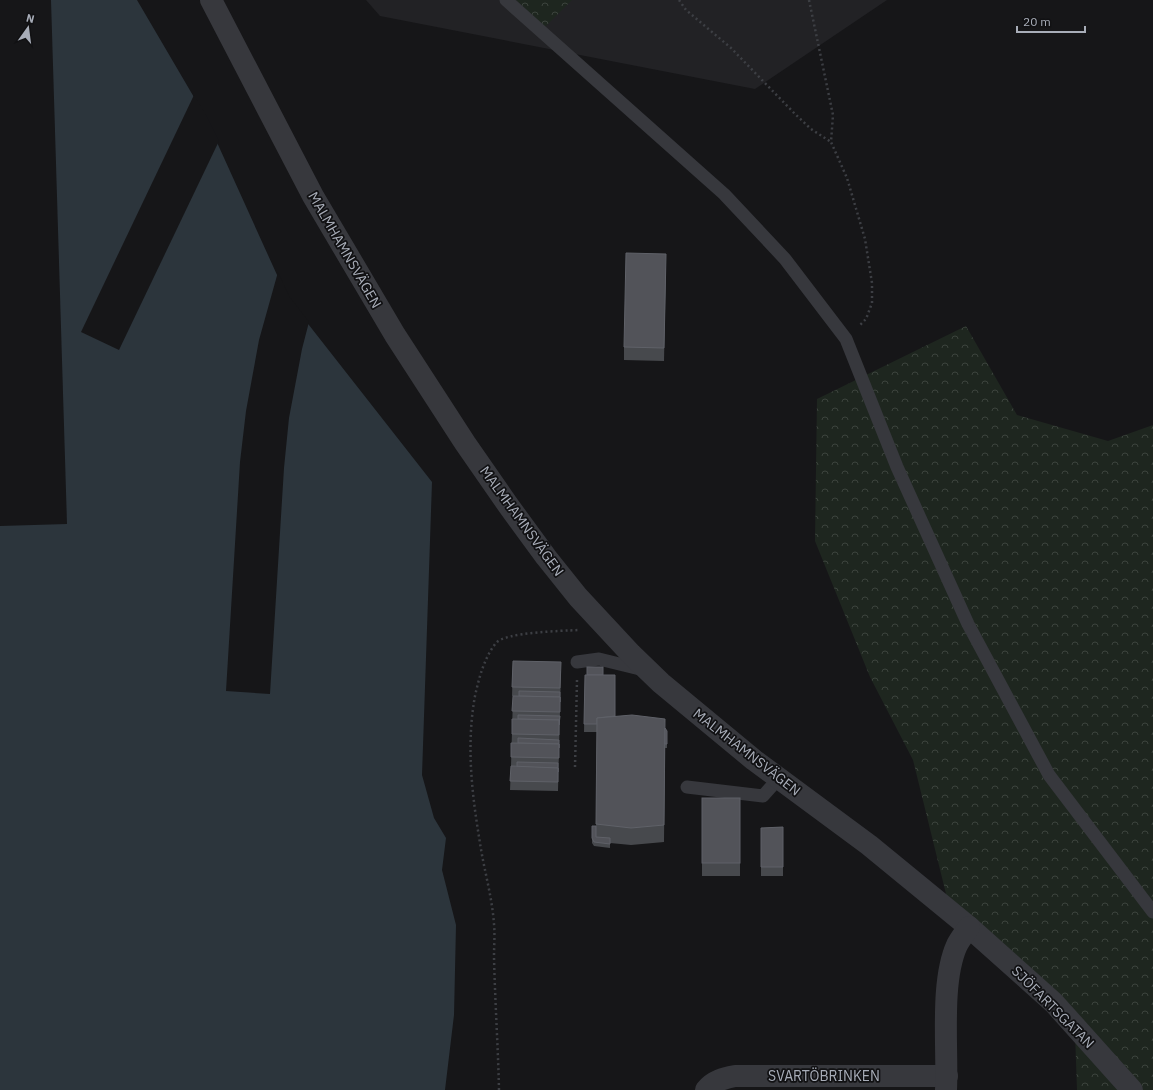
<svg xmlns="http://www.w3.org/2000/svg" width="1153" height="1090" viewBox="0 0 1153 1090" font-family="'IBM Plex Sans',sans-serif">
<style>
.built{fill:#222225}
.forest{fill:url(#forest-crowns)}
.water{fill:#2c353c}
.pier{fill:#161618}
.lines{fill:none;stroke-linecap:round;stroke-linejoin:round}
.path{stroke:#3d3f44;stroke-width:2.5;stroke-dasharray:2 3;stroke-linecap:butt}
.lane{stroke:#37383d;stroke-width:13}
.street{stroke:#37383d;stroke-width:22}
.wall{fill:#47494d}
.building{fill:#525359;stroke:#5f6168}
.labels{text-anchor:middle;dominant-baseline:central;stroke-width:3.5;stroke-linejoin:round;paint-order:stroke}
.street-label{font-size:14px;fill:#a8adb8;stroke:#111113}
</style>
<defs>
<pattern id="forest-crowns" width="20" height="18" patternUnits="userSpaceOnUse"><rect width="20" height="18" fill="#1e261f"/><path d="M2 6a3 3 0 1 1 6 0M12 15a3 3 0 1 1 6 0" fill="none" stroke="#3c433d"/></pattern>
</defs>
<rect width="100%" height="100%" fill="#161618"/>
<path class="built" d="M366 0H887L755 89 380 16Z"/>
<g class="forest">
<path d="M516 0H572L545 27Z"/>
<path d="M966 326 1017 415 1108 441 1153 425V1090H1077L1075 1032 950 910 913 760 870 677 815 541 817 399Z"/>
</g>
<path class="water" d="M0 0H137L205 116 287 297 432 482 422 775 434 818 446 838 442 870 456 925 454 1015 445 1090H0Z"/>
<g class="pier">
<path d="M0 0H51L67 524 0 526Z"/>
<path d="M194 95 206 115 219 141 119 350 81 332Z"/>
<path d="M278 272 289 296 309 322 302 349 289 418 284 468 270 694 226 691 240 462 246 411 259 340Z"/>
</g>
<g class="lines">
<g class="path">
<path d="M679 0 686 10 731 48 795 114 811 129 831 142"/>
<path d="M809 0 833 115 831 142 847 178 865 239 872 283V303L866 319 859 326"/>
<path d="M575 767 577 680"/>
<path d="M499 1090C498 1046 495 1001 494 957 494 946 495 935 494 924 492 896 484 870 480 843 472 795 466 745 475 696 479 678 484 658 496 643 505 632 562 631 578 630"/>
</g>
<g class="lane">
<path d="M506 0 724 194 785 259 846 339 897 467 968 624 1049 775 1153 912"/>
<path d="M577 662 599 659 644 670"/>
<path d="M687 787 763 796 779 778"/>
</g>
<g class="street">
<path d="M211 0 313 196 395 335 465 443 508 505 546 557 578 597 631 654 661 683 754 760 869 845 969 927 1054 1003 1132 1090"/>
<path d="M706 1090C713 1081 724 1078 735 1076H947"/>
<path d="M946 1090C948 1049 940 982 957 945 960 939 965 933 969 927"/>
</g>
</g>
<g class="wall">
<path d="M666 267 664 361 624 360V347Z"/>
<path d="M513 661 561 671 558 791 510 790 511 766 517 767V766H511L513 696H519H512Z"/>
<path d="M585 675H603L615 716 665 728 667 731V748H665V746L664 842 631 845 610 843V848L594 846 592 843V826H596L597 732H584Z"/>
<rect x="702" y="798" width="38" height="78"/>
<path d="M783 827V876H761V828Z"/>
</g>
<g class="building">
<path d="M626 253 666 254 664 348 624 347Z"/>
<path d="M513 661 561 662 560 688 512 687Z"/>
<rect x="587" y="667" width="16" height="8"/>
<path d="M585 675H615V716L597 718V724H584Z"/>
<path d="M519 691 560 692V702V697L519 696Z"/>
<path d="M513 696 560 697V712L512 711Z"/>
<path d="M518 715 560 716 559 725V720L518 719Z"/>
<path d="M632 715 665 719 664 825 631 828 596 824 597 718Z"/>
<path d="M512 719 559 720V735L512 734Z"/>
<path d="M665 728 667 731V744H665Z"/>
<path d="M518 738 559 740V748V744L518 743Z"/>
<path d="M511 743 559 744V758L511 757Z"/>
<path d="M517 762 558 763V772V768L517 767Z"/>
<path d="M511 766 558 768V782L510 781Z"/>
<rect x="702" y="798" width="38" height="65"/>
<path d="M592 826H596V837L610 838V844L594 842 592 838Z"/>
<path d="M783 827V867H761V828Z"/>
</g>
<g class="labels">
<g class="street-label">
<text transform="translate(345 250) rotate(60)">MALMHAMNSVÄGEN</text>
<text transform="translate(522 521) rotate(54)">MALMHAMNSVÄGEN</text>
<text transform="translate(747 752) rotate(38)">MALMHAMNSVÄGEN</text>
<text transform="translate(1053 1007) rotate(45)">SJÖFARTSGATAN</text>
<text x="824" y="1076">SVARTÖBRINKEN</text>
</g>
</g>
<g transform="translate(28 28) rotate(14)" stroke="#111113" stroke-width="3" paint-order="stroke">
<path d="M0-3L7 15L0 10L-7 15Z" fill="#a8adb8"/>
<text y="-6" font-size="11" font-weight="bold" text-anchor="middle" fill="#a8adb8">N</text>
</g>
<path d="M1017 26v6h68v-6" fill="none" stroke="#a8adb8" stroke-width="2"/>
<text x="1023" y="26" font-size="12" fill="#a8adb8" stroke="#111113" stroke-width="3" paint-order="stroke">20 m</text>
</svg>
